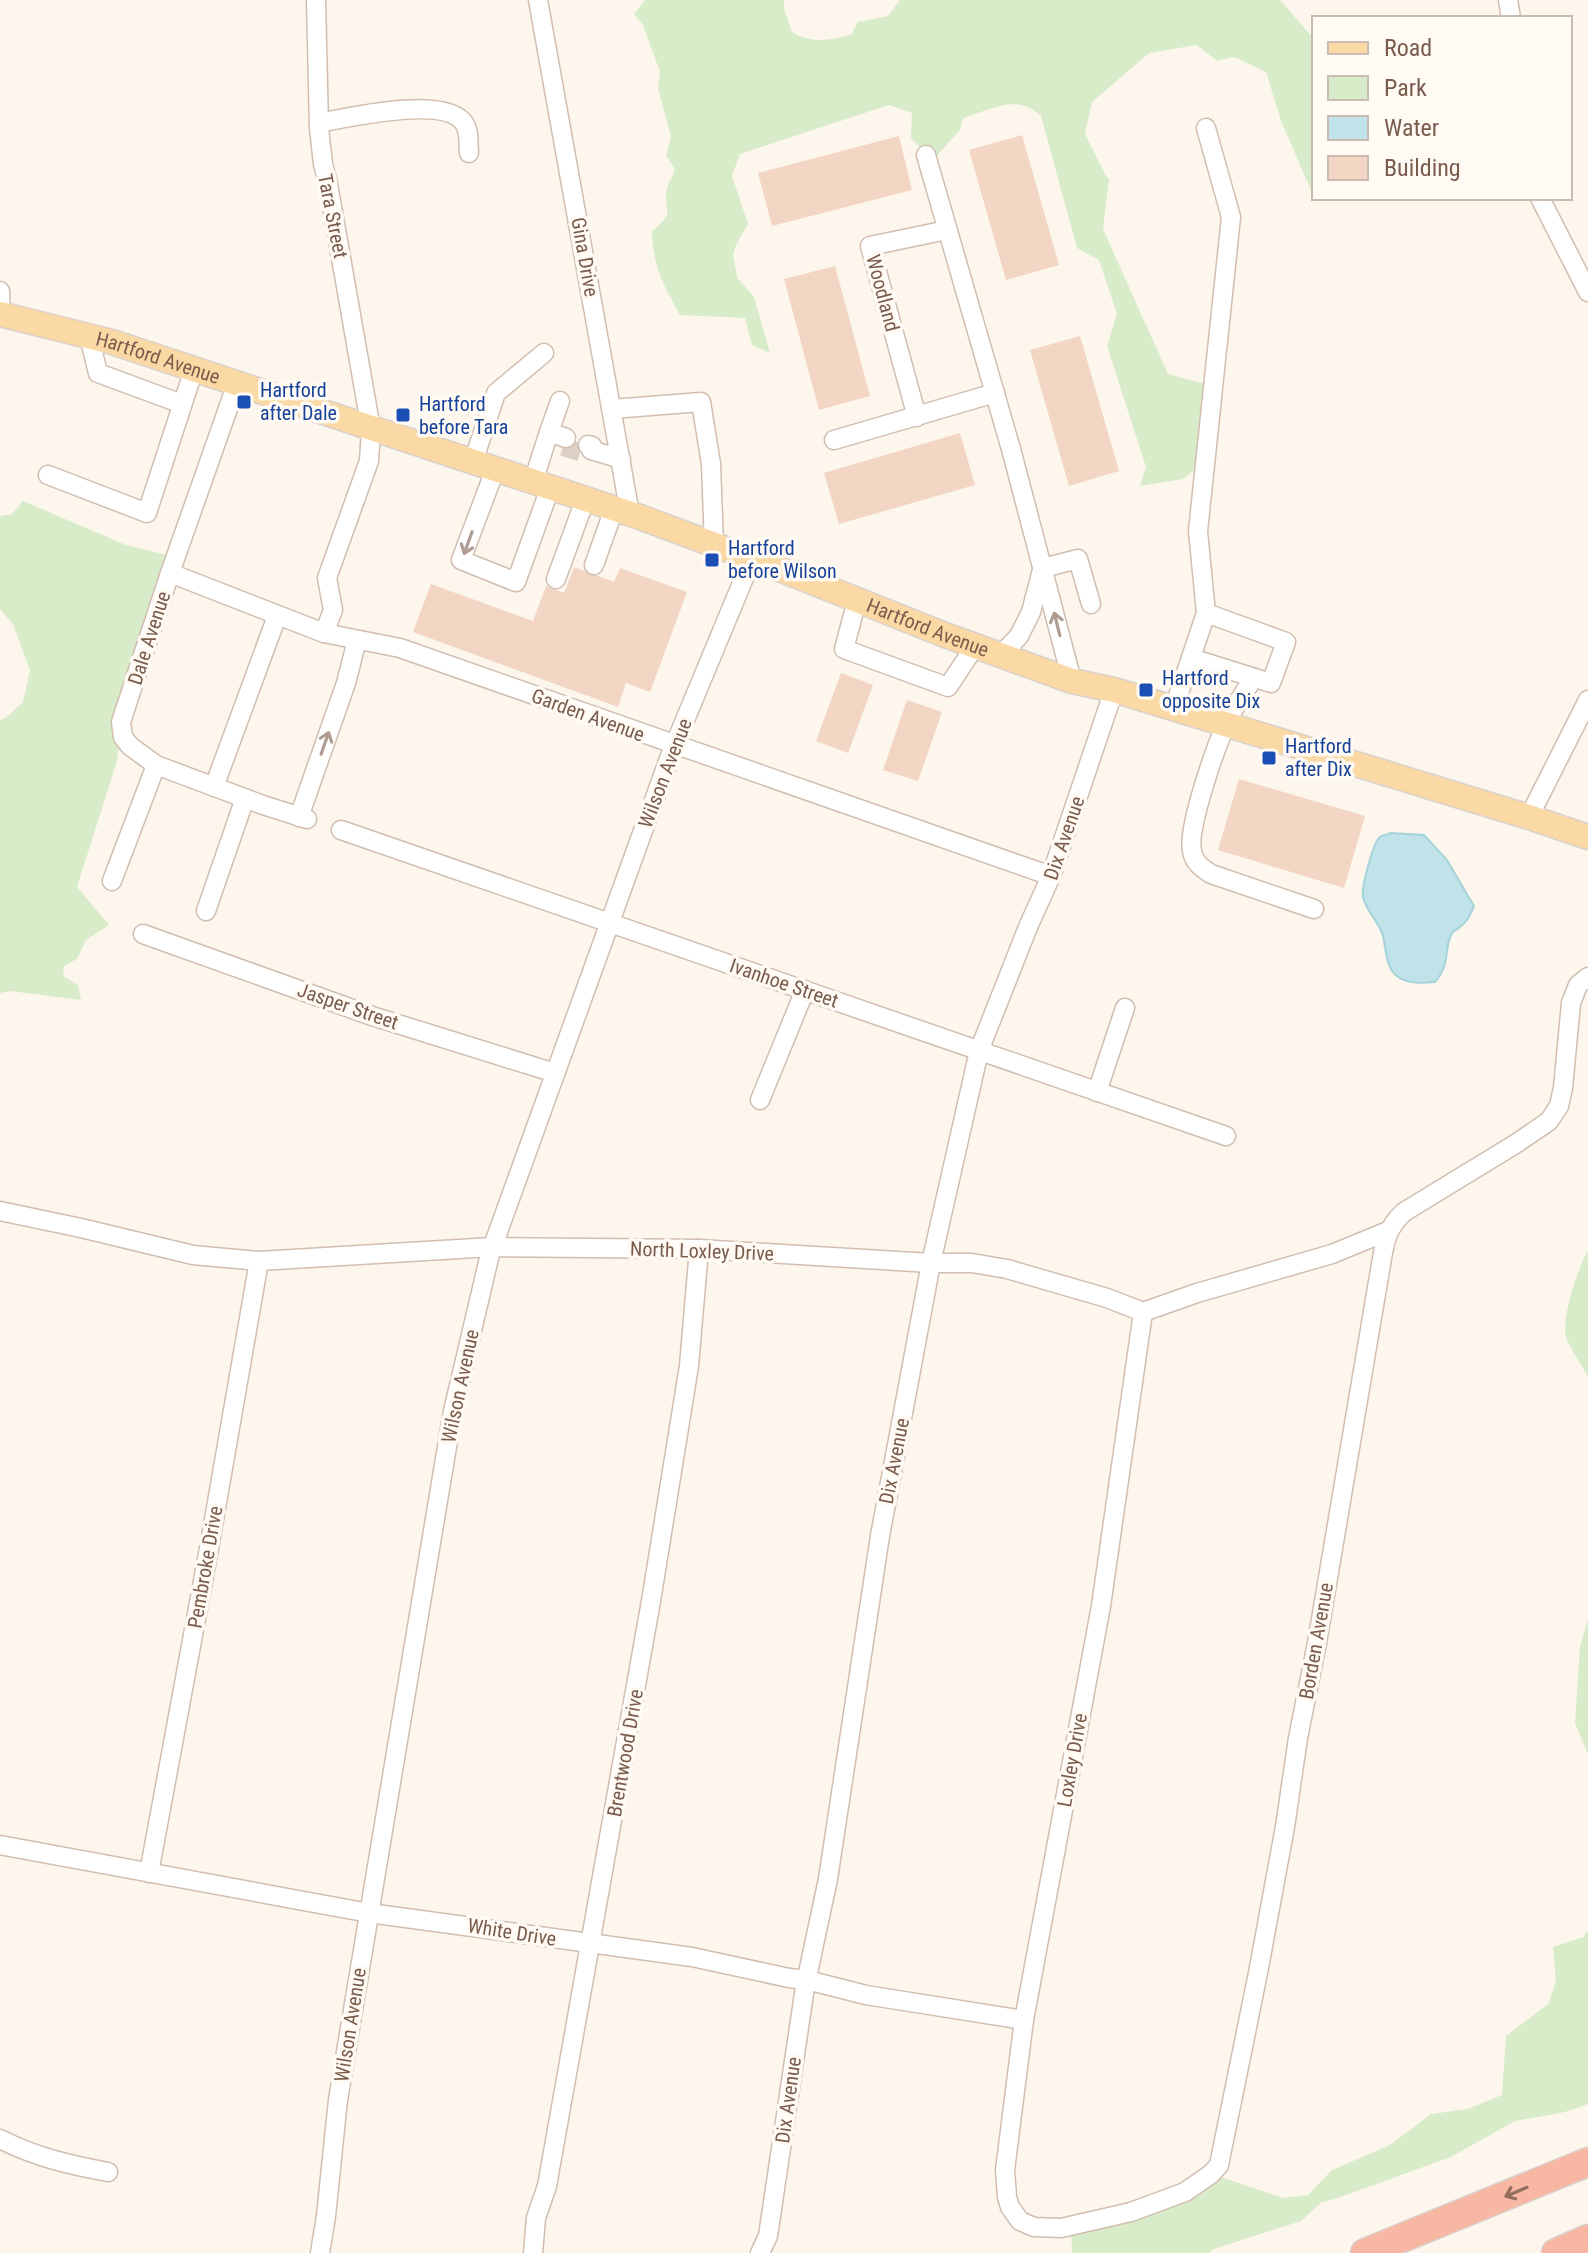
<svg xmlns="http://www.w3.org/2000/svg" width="1588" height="2253" viewBox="0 0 1588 2253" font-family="'Roboto Condensed',sans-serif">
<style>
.green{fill:#d8ecc9}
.water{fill:#bfe3e8;stroke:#a5d3da;stroke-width:2}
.building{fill:#f3d5c3}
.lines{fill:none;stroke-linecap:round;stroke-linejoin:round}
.minor-tunnel{stroke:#dcd0c4;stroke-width:18;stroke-dasharray:18 9;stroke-linecap:butt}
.minor-casing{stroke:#d1beb0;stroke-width:21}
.major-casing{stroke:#dad1cd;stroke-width:27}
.highway-casing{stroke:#dad1cd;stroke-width:31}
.minor{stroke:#fff;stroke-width:18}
.major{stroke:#fbd9a5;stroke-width:24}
.highway{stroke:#f7b7a3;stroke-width:28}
.oneway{stroke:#af9d94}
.oneway2{stroke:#936e5e}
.transit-dot{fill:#1a4fb4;stroke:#fffaf3;stroke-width:3}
.labels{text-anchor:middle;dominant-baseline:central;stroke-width:7;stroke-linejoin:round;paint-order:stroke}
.street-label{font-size:20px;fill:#7a5c4d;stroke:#fffaf3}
.transit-label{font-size:20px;fill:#164399;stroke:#fffaf3;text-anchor:start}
</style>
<rect width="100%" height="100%" fill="#fdf6ec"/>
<g class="green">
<path d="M645 0H784V9L792 32C812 44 829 40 851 35L858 22 888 16 900 0H1280L1314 39V197L1281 121 1266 72 1234 57 1217 61 1197 45 1149 53 1092 102 1085 134 1106 176 1109 179 1103 229 1168 374 1220 388 1211 457 1183 479 1140 486 1146 467 1107 346 1117 314 1099 260 1077 248 1041 116C1016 93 993 109 963 118L960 130 932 161 911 138 912 113 889 105 740 154 732 176 748 224 736 245 733 255 737 277 754 297 770 353 752 345 745 318 680 315C664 286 652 265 652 231 678 211 662 212 667 188 669 182 673 175 675 169L666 155 671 137 658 88 660 72 643 25 634 14Z"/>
<path d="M23 501 126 545 179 558 119 745 117 761 77 887 109 925 86 940 77 959 64 966 63 976 78 985 81 1000 10 991 0 993V720L7 717 23 702 30 670 13 624 0 609V516L12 514Z"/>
<path d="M1588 1251V1377C1581 1364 1571 1350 1566 1337 1561 1320 1578 1266 1588 1251Z"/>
<path d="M1588 1619V1754L1575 1723 1580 1647Z"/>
<path d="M1588 1931V2104L1565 2112 1515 2121 1451 2157 1335 2199 1322 2202 1301 2221 1214 2249 1209 2253H1072L1071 2224 1212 2174 1283 2198 1308 2195 1332 2170 1390 2145 1431 2114 1468 2109 1502 2095 1506 2036 1548 2004 1556 1982 1553 1947 1583 1937Z"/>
</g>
<path class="water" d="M1391 833 1424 835 1447 860 1474 906C1471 915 1467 922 1459 928 1457 929 1455 930 1453 932 1443 944 1452 963 1435 982 1423 983 1408 984 1398 977 1386 969 1386 949 1383 936 1379 922 1366 911 1363 897 1361 889 1373 842 1380 837 1382 835 1389 834 1391 833Z"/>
<g class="building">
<path d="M1022 135 1059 265 1006 280 969 150Z"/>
<path d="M899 136 912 190 772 226 758 173Z"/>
<path d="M835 266 870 396 819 410 784 279Z"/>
<path d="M1080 336 1119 471 1069 486 1030 350Z"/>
<path d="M960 433 975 485 839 524 824 473Z"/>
<path d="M574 567 614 582 620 568 687 592 650 692 626 683 618 707 413 632 431 584 533 621 546 586 564 593Z"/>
<path d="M841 673 873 685 848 753 816 741Z"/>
<path d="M907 700 942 712 918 781 883 770Z"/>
<path d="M1239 779 1365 816 1344 888 1218 850Z"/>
</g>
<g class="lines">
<path class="minor-tunnel" d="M563 447 585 454"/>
<g class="minor-casing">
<g id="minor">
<path d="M316 0 319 128 323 164 328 184 371 429 369 461 327 578 333 610 324 633"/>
<path d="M538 0 630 514"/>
<path d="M1508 0 1511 18"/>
<path d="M319 123C350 117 445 95 464 123 470 131 468 144 469 153"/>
<path d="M926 155 1011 449 1072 681"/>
<path d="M1540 198 1588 292"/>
<path d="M0 291 1 315"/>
<path d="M89 336 98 373 182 404"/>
<path d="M612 409 701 402 711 464 714 545"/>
<path d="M917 417 870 246 947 230"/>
<path d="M549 432 560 401"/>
<path d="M834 440 995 393"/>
<path d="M588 445 592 446 591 450 621 459"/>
<path d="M473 462 496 393 544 353"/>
<path d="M495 470 461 560 516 582 550 488"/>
<path d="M48 475 147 513 194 369"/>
<path d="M533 482 549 432 566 438"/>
<path d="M594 565 614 509"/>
<path d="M1043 568 1078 559 1091 604"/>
<path d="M170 573 324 633 400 648 1051 876"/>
<path d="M556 579 585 500"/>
<path d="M857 600 844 649 948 687 975 646"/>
<path d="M1001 655 1019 636 1031 612 1042 570"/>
<path d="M1191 658 1271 683 1286 642 1206 613"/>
<path d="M1253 678C1244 694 1232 709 1225 726 1215 750 1187 828 1192 851 1194 863 1202 868 1211 874L1314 909"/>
<path d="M1174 708 1206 613 1198 531 1231 217 1206 128"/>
<path d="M156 765 263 805 307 819"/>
<path d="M214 787 277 616"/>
<path d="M299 817 346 683 357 640"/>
<path d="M1529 817 1588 700"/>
<path d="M341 830 1226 1136"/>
<path d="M112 881 156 765 130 746 123 737 121 722 170 573 237 383"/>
<path d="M206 911 245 798"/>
<path d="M143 934 372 1016 555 1073"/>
<path d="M1097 1092 1125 1008"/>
<path d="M760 1100 805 990"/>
<path d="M0 1211 81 1228 193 1255 259 1261 492 1247 699 1249 931 1263H972L1007 1269 1107 1298 1143 1312 1197 1293 1332 1254 1388 1231"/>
<path d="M1143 1312 1101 1606 1024 2020 1005 2170 1007 2197 1010 2207 1020 2221 1034 2227 1061 2228 1131 2212 1185 2192 1211 2174 1219 2165 1258 1973 1285 1827 1298 1738 1317 1643 1379 1276C1384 1250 1383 1231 1404 1212L1517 1143 1549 1121 1559 1106 1563 1088 1571 1003 1578 985 1588 977"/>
<path d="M0 1845 369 1913 692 1957 789 1978 807 1980 866 1995 1024 2020"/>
<path d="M149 1873 208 1554 259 1261"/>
<path d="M0 2139C35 2157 70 2165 108 2172"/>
<path d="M320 2253 326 2216 338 2100 453 1411 490 1254 670 756 752 559"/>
<path d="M533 2253 536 2218 547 2186 651 1601 689 1366 699 1249"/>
<path d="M760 2253 768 2236 805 1987 828 1879 880 1536 931 1263 979 1051 1028 927 1051 876 1114 690"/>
</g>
</g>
<g class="major-casing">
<g id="major">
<path id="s1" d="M0 314 112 342 640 517 782 570 945 635 1072 681 1114 690 1529 817 1588 837"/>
</g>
</g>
<g class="highway-casing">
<g id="highway">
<path d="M1365 2253 1588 2162"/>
<path d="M1556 2253 1588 2239"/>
</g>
</g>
<use href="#minor" class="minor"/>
<use href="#major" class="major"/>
<use href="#highway" class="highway"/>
</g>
<defs><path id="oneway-shaft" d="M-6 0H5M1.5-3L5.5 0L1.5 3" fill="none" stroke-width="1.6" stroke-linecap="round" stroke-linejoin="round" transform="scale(2)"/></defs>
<g class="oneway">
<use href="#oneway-shaft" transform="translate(468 543) rotate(110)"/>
<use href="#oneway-shaft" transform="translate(1057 624) rotate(-104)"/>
<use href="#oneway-shaft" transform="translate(325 743) rotate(-71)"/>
</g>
<use class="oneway2" href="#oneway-shaft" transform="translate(1516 2192) rotate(157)"/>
<g class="transit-dot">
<rect x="236" y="394" width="16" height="16" rx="4"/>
<rect x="395" y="407" width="16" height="16" rx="4"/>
<rect x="704" y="552" width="16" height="16" rx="4"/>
<rect x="1138" y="682" width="16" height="16" rx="4"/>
<rect x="1261" y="750" width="16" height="16" rx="4"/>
</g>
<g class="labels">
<g class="street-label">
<text transform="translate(333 216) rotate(79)">Tara Street</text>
<text transform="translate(585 257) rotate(80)">Gina Drive</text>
<text transform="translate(883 293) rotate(75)">Woodland</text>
<text stroke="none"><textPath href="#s1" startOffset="164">Hartford Avenue</textPath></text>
<text stroke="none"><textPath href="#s1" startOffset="980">Hartford Avenue</textPath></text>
<text transform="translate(149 638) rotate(-72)">Dale Avenue</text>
<text transform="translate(588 715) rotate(20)">Garden Avenue</text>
<text transform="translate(665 773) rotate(-69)">Wilson Avenue</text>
<text transform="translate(1064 838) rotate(-71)">Dix Avenue</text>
<text transform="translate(784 983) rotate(19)">Ivanhoe Street</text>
<text transform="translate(348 1006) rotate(19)">Jasper Street</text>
<text transform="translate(702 1251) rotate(2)">North Loxley Drive</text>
<text transform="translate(460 1386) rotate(-78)">Wilson Avenue</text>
<text transform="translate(894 1461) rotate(-79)">Dix Avenue</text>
<text transform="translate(205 1567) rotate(-80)">Pembroke Drive</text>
<text transform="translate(1316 1641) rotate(-80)">Borden Avenue</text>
<text transform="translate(625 1753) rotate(-80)">Brentwood Drive</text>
<text transform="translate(1072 1760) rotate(-80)">Loxley Drive</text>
<text transform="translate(512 1932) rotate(9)">White Drive</text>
<text transform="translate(350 2025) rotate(-81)">Wilson Avenue</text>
<text transform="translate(788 2100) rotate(-82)">Dix Avenue</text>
</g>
<g class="transit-label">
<text x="260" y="390">Hartford<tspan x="260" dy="23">after Dale</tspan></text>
<text x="419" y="404">Hartford<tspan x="419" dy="23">before Tara</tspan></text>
<text x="728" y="548">Hartford<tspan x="728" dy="23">before Wilson</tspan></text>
<text x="1162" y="678">Hartford<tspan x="1162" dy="23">opposite Dix</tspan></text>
<text x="1285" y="746">Hartford<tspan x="1285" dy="23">after Dix</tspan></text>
</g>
</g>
<rect x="1312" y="16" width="260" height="184" fill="#fffaf3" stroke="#cabbb1" stroke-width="2"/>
<rect x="1328" y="42" width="40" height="12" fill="#fbd9a5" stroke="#cabbb1" stroke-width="2"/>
<text x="1384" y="56" font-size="24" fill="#7a5c4d">Road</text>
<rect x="1328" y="76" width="40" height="24" fill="#d8ecc9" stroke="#cabbb1" stroke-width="2"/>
<text x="1384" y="96" font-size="24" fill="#7a5c4d">Park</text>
<rect x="1328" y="116" width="40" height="24" fill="#bfe3e8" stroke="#cabbb1" stroke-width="2"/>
<text x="1384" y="136" font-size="24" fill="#7a5c4d">Water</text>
<rect x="1328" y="156" width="40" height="24" fill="#f3d5c3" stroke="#cabbb1" stroke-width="2"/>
<text x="1384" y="176" font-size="24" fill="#7a5c4d">Building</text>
</svg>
